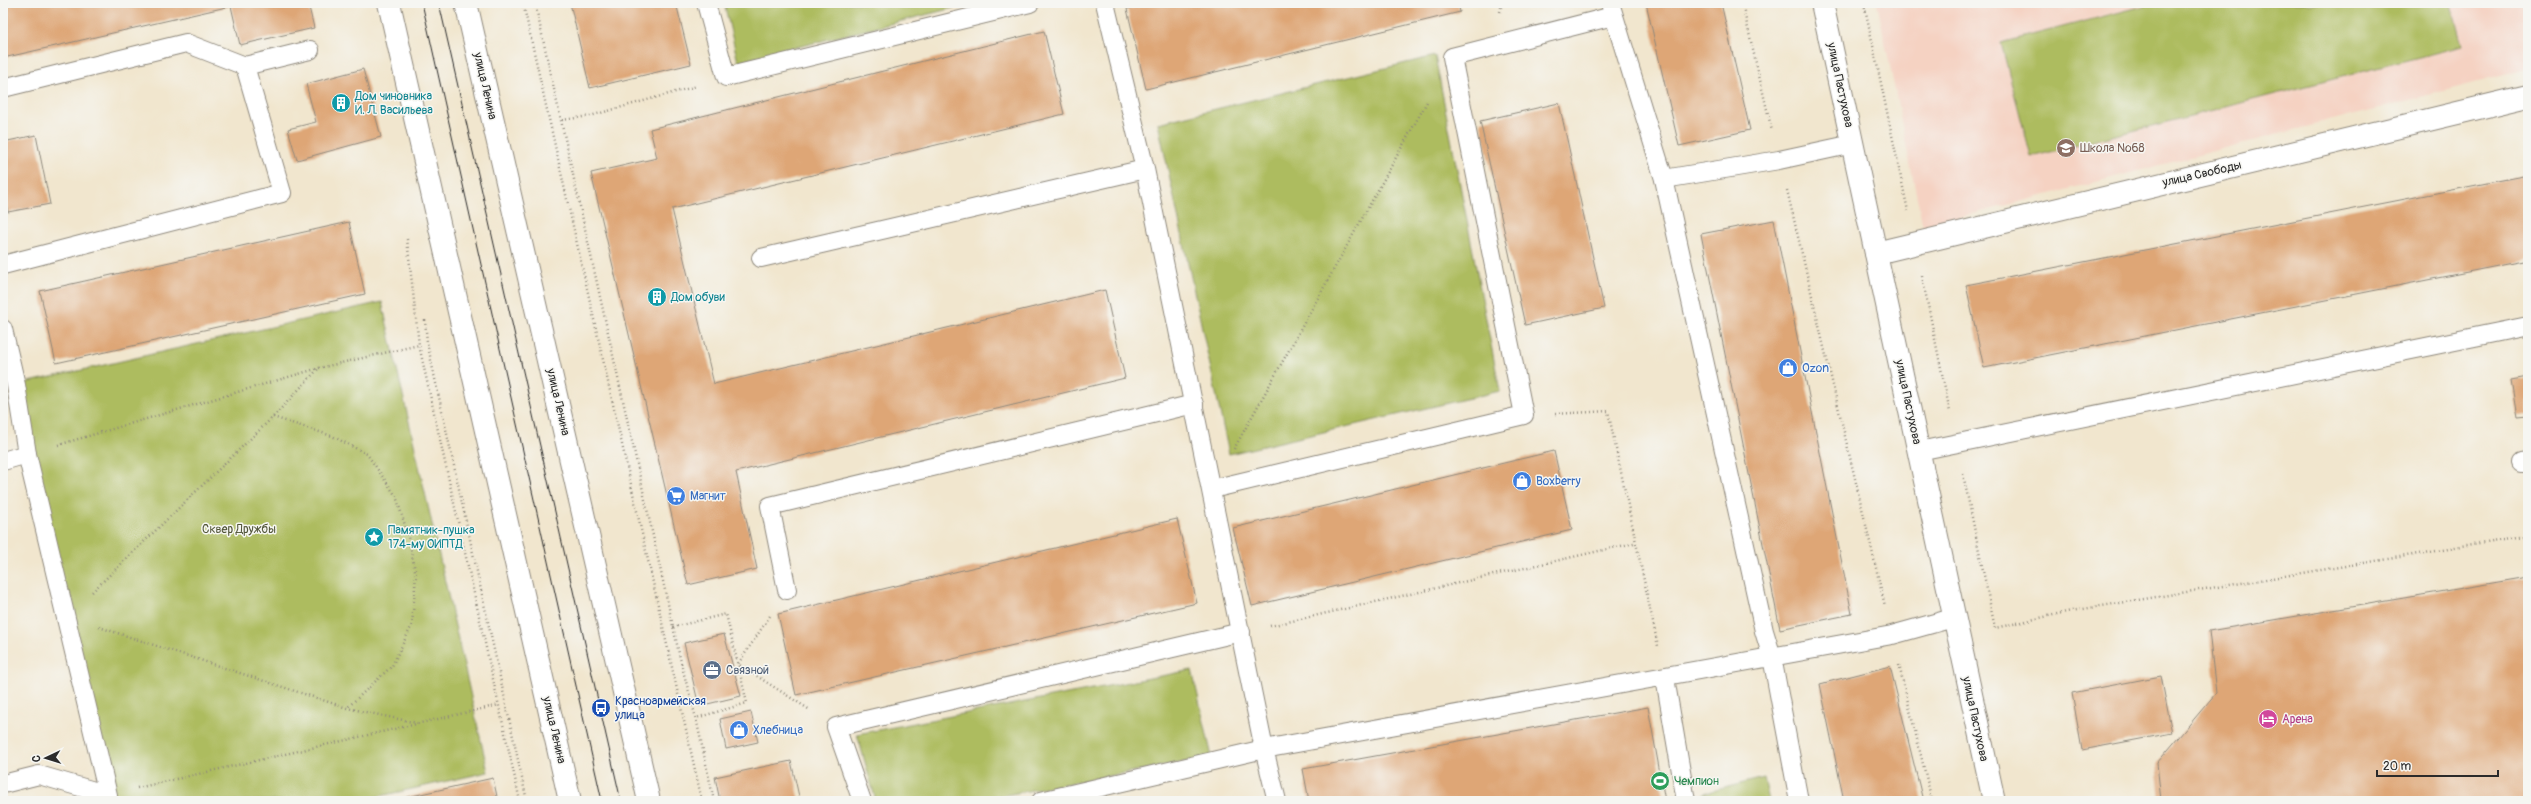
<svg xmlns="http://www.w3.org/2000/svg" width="2531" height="804" viewBox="0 0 2531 804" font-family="Pangolin,sans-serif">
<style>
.built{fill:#f5d2c2}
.green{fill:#adbc5e;stroke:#6c7444}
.building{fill:#dea676}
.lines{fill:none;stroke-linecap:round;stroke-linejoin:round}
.lane-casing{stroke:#8e887c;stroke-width:20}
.street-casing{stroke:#8e887c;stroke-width:24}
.primary-casing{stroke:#8e887c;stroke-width:24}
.path{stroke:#8e887c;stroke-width:2.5;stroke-dasharray:1 3;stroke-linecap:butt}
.lane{stroke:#fff;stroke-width:18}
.street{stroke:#fff;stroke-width:22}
.primary{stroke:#fff;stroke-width:22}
.tram{stroke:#2b2b2b;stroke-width:1}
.labels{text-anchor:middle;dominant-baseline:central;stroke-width:3;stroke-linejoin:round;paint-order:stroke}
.street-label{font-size:12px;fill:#2b2b2b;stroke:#f6f6f2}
.culture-label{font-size:12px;fill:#0d838f;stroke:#f6f6f2;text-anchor:start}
.education-label{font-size:12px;fill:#785e54;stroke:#f6f6f2;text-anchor:start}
.shop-label{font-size:12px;fill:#366cbe;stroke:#f6f6f2;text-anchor:start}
.park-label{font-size:12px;fill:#52563a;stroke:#f6f6f2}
.service-label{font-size:12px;fill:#4e5e75;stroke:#f6f6f2;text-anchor:start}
.transit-label{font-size:12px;fill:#164399;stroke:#f6f6f2;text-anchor:start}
.hotel-label{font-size:12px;fill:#b23c85;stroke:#f6f6f2;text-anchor:start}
.leisure-label{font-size:12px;fill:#27864d;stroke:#f6f6f2;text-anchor:start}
</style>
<rect width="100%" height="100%" fill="#f6f6f2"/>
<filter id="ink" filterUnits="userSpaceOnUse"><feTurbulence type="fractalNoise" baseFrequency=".025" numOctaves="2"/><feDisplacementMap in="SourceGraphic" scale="8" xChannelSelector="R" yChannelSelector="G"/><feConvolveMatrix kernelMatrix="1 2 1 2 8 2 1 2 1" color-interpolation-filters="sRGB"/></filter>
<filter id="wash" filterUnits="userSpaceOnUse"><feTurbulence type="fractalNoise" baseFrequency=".012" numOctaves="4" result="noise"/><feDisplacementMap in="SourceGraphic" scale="16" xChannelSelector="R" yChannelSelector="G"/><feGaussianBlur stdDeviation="0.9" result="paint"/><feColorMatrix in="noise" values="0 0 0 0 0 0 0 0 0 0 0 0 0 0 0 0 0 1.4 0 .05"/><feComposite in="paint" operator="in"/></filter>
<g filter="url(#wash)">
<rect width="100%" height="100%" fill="#f1e6ce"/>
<path class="built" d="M1877 3H2528V69L1923 227Z"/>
<g class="green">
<path d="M724 3H973L738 62Z"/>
<path d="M2155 3H2451L2462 46 2031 157 2001 43Z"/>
<path d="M1435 56 1500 391 1229 454 1158 123Z"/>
<path d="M382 302 488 772 358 801H110L16 385Z"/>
<path d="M1192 670 1212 757 973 801H876L857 734Z"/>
<path d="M1764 778 1769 801H1705L1704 793Z"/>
</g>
<g id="blocks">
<g class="building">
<path d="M3 3H308L314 28 240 45 231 6 3 58Z"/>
<path d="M570 3H676L691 64 590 88Z"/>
<path d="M1152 3H1458L1460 12 1146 89 1127 9Z"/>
<path d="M1646 3H1721L1750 130 1679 146Z"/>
<path d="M1044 31 1064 114 672 209 714 384 1105 290 1125 378 736 472 757 569 688 585 591 173 657 158 650 129Z"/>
<path d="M363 69 381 137 297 160 288 129 316 122 306 84Z"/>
<path d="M1559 103 1604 308 1525 325 1480 121Z"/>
<path d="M36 135 50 204 8 212 3 188V142Z"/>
<path d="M2528 175V260L1984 368 1966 285Z"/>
<path d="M1774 220 1852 614 1780 629 1701 234Z"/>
<path d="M349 222 365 294 56 363 40 291Z"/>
<path d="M2528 377V415L2517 416 2511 380Z"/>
<path d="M1554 451 1572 530 1252 606 1233 528Z"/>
<path d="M1177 519 1197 603 796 695 778 614Z"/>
<path d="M2528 577V801H2161L2157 763 2216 693 2209 631Z"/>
<path d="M724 634 741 696 699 706 684 643Z"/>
<path d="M1890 666 1923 801H1844L1820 684Z"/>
<path d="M2161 676 2172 733 2082 750 2072 693Z"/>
<path d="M1648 707 1665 801H1309L1303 769Z"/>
<path d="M751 712 758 742 726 749 720 719Z"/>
<path d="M791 761 800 801H720L715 777Z"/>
<path d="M493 778 498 801H394V800Z"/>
</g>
</g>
</g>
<g filter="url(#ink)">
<use href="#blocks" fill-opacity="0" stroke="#8e887c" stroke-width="1"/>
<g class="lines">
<g class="lane-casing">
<g id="lane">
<path d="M706 3 726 77 1030 3"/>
<path d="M1610 3 1664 179 1764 631 1772 657 1799 801"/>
<path d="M3 88 186 43 245 66 310 50"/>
<path d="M1664 179 1779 160 1853 144"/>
<path d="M761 258 1145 169"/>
<path d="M3 265 282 193 245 66"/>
<path d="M3 329 16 385 27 454 108 795 39 775 3 784"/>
<path d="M1919 451 2528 326"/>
<path d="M3 461 27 454"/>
<path d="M2521 463 2528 462"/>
<path d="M1212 489 1524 415 1452 57 1613 16"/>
<path d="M787 590 770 506 1194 404"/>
<path d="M1665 678 1686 801"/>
<path d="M862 801 836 727 1241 632"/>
<path d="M1041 801 1264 749 1145 169 1105 3"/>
<path d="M1277 801 1264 749 1892 635 1953 618"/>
</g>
</g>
<g class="street-casing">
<g id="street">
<path d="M1822 3 1994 801"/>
<path d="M1876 253 2528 96"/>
</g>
</g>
<g class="primary-casing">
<g id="primary">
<path d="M389 3 570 801"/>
<path d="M466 3 649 801"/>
</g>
</g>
<g class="path">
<path d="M523 3 702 801"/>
<path d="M535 3 682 667 696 718 714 801"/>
<path d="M1742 3 1772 131"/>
<path d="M1864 3 1908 211"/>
<path d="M1500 12 1502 3"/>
<path d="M562 120 590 116 697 86"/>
<path d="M1787 190 1885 606"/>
<path d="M407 239 419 345 520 801"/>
<path d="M1922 276 1950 412"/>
<path d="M425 320 427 342 527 801"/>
<path d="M1555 414 1608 411 1658 646"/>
<path d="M273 417 332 436 367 454 396 496 407 532 416 575 412 625 392 666 348 707"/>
<path d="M58 445 319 368 419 345"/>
<path d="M1234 449 1428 100"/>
<path d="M1963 474 1995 628 2071 611 2528 536"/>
<path d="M92 592 273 417 319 368"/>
<path d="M770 616 738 664 810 710"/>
<path d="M1270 626 1634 543"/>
<path d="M99 627 347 708 417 723"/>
<path d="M673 627 726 614 747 703 696 718"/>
<path d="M1899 665 1932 801"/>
<path d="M137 788 499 705"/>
</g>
<use href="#lane" class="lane"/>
<use href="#street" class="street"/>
<use href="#primary" class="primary"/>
<g class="tram">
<path d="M422 3 602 801"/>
<path d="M439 3 621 801"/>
</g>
</g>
</g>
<defs>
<g id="building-disc" transform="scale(1)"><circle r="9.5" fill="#0f9aa8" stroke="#f6f6f2"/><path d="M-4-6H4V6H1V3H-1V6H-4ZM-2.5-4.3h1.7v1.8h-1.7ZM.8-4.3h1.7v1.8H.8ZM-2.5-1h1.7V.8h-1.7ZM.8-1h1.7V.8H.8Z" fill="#fff"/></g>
<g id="school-disc" transform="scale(1)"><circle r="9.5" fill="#8d6e63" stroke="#f6f6f2"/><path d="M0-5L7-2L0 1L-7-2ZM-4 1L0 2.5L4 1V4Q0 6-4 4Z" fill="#fff"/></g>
<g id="shop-disc" transform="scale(1)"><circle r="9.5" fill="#3f7fe0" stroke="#f6f6f2"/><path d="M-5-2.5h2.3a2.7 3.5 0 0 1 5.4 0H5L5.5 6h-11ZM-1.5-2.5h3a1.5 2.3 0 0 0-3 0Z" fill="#fff"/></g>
<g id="supermarket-disc" transform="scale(1)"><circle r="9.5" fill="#3f7fe0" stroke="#f6f6f2"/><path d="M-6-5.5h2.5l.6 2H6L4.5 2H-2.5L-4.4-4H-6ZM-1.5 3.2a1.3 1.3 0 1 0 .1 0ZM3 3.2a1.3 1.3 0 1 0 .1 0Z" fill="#fff"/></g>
<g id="sight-disc" transform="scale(1)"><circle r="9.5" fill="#0f9aa8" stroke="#f6f6f2"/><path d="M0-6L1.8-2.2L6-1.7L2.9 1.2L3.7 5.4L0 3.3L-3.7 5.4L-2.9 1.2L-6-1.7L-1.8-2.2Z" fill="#fff"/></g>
<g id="office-disc" transform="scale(1)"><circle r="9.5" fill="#5c6f8a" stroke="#f6f6f2"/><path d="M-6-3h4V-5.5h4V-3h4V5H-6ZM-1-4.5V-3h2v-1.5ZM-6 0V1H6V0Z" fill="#fff"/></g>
<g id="bus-disc" transform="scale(1)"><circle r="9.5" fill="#1a4fb4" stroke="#f6f6f2"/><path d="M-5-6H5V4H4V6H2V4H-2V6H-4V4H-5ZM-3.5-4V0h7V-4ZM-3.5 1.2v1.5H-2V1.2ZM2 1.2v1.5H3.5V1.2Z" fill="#fff"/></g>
<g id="hotel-disc" transform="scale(1)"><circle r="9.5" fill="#d1479c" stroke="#f6f6f2"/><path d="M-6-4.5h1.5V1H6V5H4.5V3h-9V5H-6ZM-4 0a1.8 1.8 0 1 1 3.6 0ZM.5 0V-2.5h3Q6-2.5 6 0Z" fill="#fff"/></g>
<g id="stadium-disc" transform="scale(1)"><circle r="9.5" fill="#2e9e5b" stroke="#f6f6f2"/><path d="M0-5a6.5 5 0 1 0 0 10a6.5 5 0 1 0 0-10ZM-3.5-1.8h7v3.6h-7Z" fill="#fff"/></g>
</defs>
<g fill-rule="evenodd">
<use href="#building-disc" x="341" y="103"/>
<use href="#school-disc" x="2066" y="148"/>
<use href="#building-disc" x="657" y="297"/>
<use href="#shop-disc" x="1788" y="368"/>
<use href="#shop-disc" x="1522" y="481"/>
<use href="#supermarket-disc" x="676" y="496"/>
<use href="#sight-disc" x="374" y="537"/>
<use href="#office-disc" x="712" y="670"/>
<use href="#bus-disc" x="601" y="708"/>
<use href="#hotel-disc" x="2268" y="719"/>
<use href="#shop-disc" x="739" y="730"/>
<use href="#stadium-disc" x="1660" y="781"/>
</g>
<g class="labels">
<g class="street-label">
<text transform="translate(1840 85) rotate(78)">улица Пастухова</text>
<text transform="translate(485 86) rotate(77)">улица Ленина</text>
<text transform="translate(2202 174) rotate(-13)">улица Свободы</text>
<text transform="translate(558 402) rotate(77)">улица Ленина</text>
<text transform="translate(1908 402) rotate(78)">улица Пастухова</text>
<text transform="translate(1975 719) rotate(78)">улица Пастухова</text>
<text transform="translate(554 730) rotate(77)">улица Ленина</text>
</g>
<g class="culture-label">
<text x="355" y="96">Дом чиновника<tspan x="355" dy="14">И. Л. Васильева</tspan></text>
<text x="671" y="297">Дом обуви</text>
<text x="388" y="530">Памятник-пушка<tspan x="388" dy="14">174-му ОИПТД</tspan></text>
</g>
<g class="education-label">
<text x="2080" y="148">Школа №68</text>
</g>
<g class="shop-label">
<text x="1802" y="368">Ozon</text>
<text x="1536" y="481">Boxberry</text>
<text x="690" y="496">Магнит</text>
<text x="753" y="730">Хлебница</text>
</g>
<g class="park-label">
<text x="239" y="529">Сквер Дружбы</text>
</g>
<g class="service-label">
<text x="726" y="670">Связной</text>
</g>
<g class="transit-label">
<text x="615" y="701">Красноармейская<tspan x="615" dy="14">улица</tspan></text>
</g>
<g class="hotel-label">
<text x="2282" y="719">Арена</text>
</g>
<g class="leisure-label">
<text x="1674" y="781">Чемпион</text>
</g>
</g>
<rect width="2531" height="804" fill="none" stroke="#f6f6f2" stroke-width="16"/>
<g transform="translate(46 758) rotate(266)" stroke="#f6f6f2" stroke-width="3" paint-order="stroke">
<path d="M0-3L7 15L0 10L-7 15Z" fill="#2b2b2b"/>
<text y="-6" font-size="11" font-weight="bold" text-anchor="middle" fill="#2b2b2b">С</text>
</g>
<path d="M2377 770v6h121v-6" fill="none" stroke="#2b2b2b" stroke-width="2"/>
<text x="2383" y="770" font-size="12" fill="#2b2b2b" stroke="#f6f6f2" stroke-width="3" paint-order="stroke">20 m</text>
</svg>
